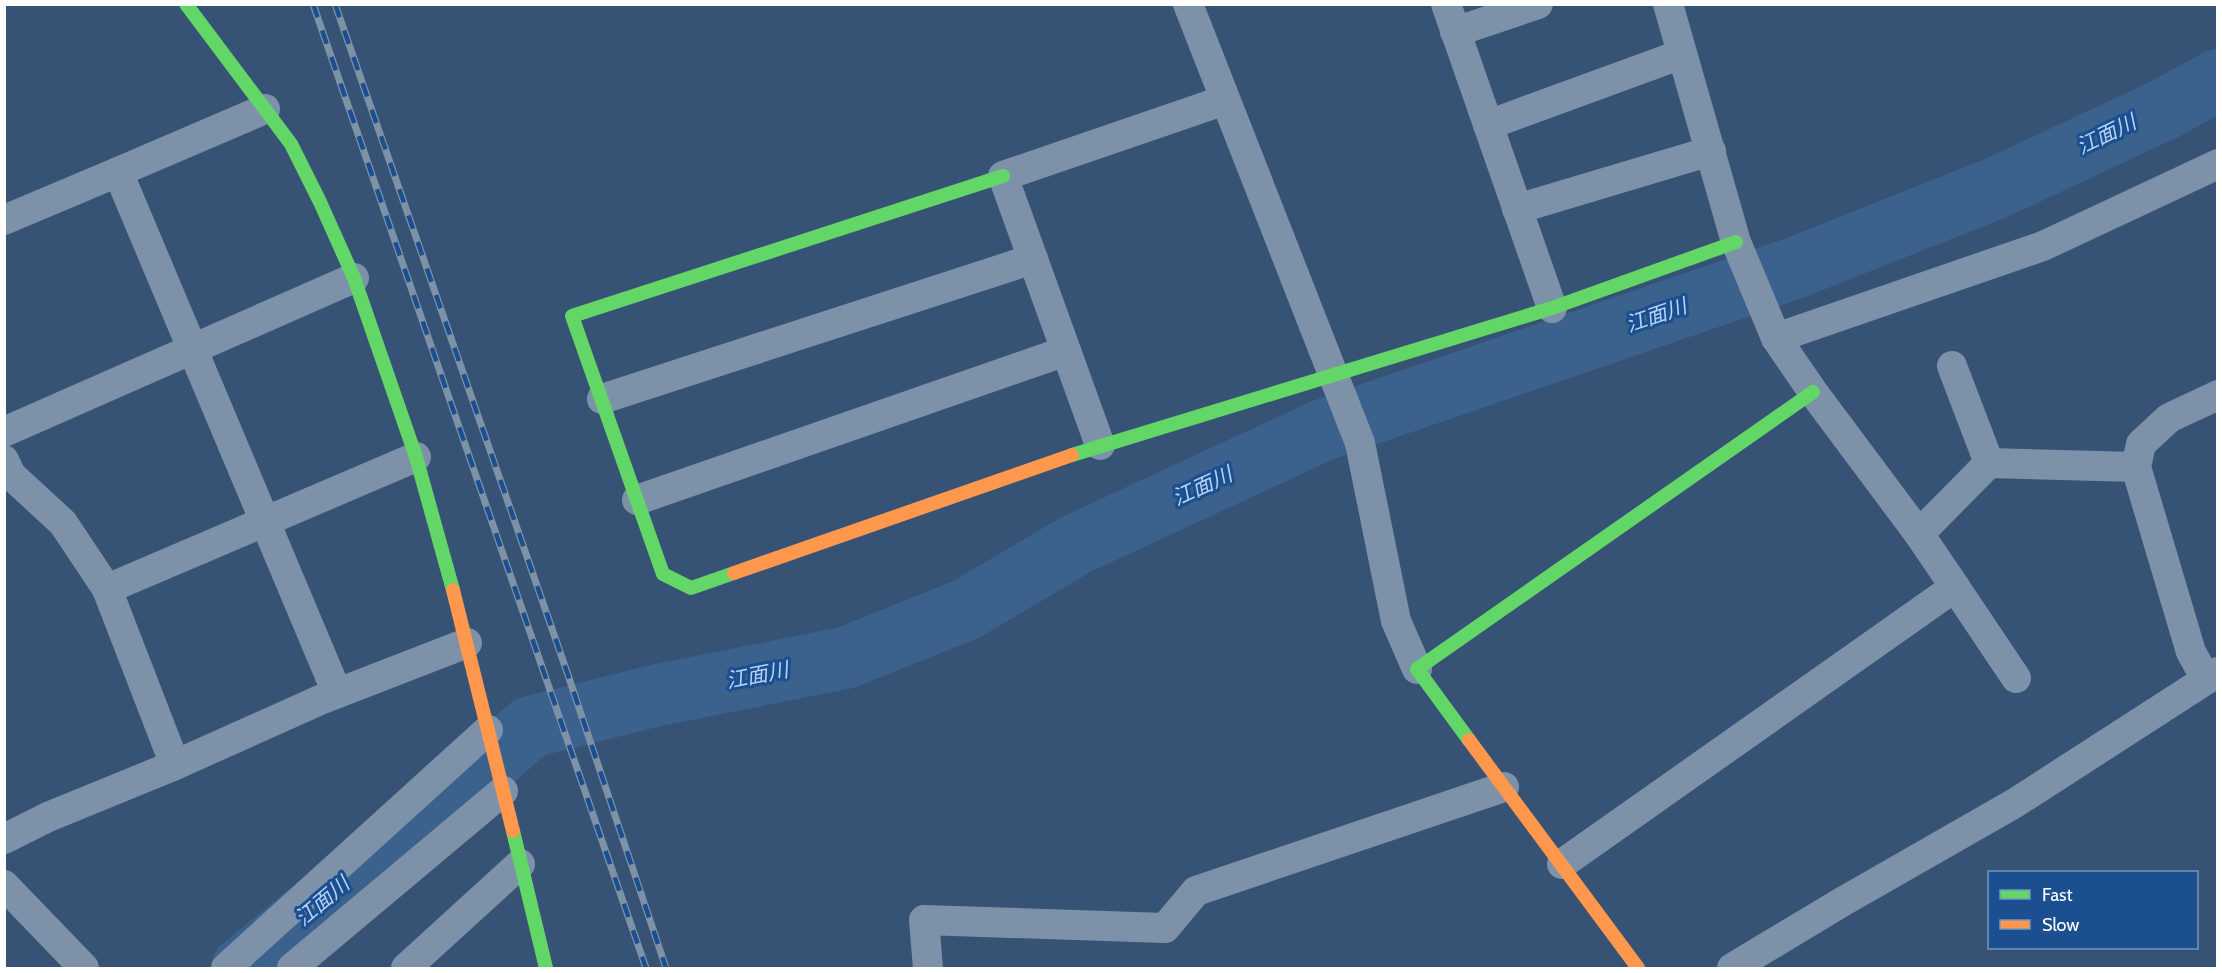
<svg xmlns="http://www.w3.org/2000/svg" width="2222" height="973" viewBox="0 0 2222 973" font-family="Cabin,'Noto Sans JP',sans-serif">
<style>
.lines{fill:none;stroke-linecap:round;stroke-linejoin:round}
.river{stroke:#3b618d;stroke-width:62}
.street{stroke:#7d92a8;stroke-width:30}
.fast{stroke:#63d668;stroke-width:14}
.slow{stroke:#ff974d;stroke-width:14}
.rail-casing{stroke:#7e92a7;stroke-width:7}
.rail{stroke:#1b4f8f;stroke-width:4.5;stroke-dasharray:14;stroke-linecap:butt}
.labels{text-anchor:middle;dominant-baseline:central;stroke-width:6;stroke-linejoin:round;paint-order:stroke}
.water-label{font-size:21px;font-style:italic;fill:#b5d3f5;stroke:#1b4f8f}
</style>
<rect width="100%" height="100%" fill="#365274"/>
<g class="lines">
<path class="river" d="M242 968 462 787 530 727 658 695 845 658 967 609 1075 545 1323 430 1792 269 1996 188 2165 109 2218 80"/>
<g class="street">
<path d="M1188 4 1360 443 1396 621 1417 669"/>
<path d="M1446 4 1552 308"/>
<path d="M1668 4 1736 242 1776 338 1813 392 1919 534 1989 463 2136 467"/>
<path d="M1455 32 1538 4"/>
<path d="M1488 125 1682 54"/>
<path d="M118 172 265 109"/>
<path d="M1517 209 1711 151"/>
<path d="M4 220 118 172 337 693"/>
<path d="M1776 338 2043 246 2218 164"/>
<path d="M1952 366 1989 463"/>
<path d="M602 399 1033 259"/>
<path d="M4 432 354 278"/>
<path d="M1100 445 1003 176 1225 100"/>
<path d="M4 460 11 475 63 523 107 589 175 765"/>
<path d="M637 500 1066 351"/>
<path d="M1955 587 2016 678"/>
<path d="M107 589 416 457"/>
<path d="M2206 679 2191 652 2136 467 2141 444 2169 418 2218 395"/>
<path d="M4 839 48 817 175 765 320 700 467 643"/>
<path d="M1562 864 1955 587 1919 534"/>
<path d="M4 885 84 968"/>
<path d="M226 968 488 730"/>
<path d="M292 968 503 791"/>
<path d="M406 968 520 864"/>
<path d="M928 968 924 920 1165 928 1196 891 1504 787"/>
<path d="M1732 968 1842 902 2015 803 2218 672"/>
</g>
<g class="fast">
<path d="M186 4 291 144 320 202 354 278 416 457 453 590"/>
<path d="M1072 455 1552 308 1736 242"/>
<path d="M734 573 691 588 663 574 572 316 1003 176"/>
<path d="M1469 740 1417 669 1813 392"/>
<path d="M513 831 546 968"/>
</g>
<g class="slow">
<path d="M734 573 1072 455"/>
<path d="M453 590 513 831"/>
<path d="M1469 740 1638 968"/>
</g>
<g class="rail-casing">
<g id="rail">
<path d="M313 4 646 968"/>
<path d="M335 4 567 672 666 968"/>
</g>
</g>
<use href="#rail" class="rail"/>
</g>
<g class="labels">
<g class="water-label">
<text transform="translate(2106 134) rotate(-26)">江面川</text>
<text transform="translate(1656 315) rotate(-19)">江面川</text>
<text transform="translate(1202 486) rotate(-25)">江面川</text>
<text transform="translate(757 675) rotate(-11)">江面川</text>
<text transform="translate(322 901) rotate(-40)">江面川</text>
</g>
</g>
<rect width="2222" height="973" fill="none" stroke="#ffffff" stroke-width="12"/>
<rect x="1988" y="871" width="210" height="78" fill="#1b4f8f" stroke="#7695bc" stroke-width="1.5"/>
<rect x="2000" y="890" width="30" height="9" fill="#63d668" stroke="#7695bc" stroke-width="1.5"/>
<text x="2042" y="901" font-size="18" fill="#ffffff">Fast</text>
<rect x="2000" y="920" width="30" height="9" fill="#ff974d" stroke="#7695bc" stroke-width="1.5"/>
<text x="2042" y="931" font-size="18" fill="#ffffff">Slow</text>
</svg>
